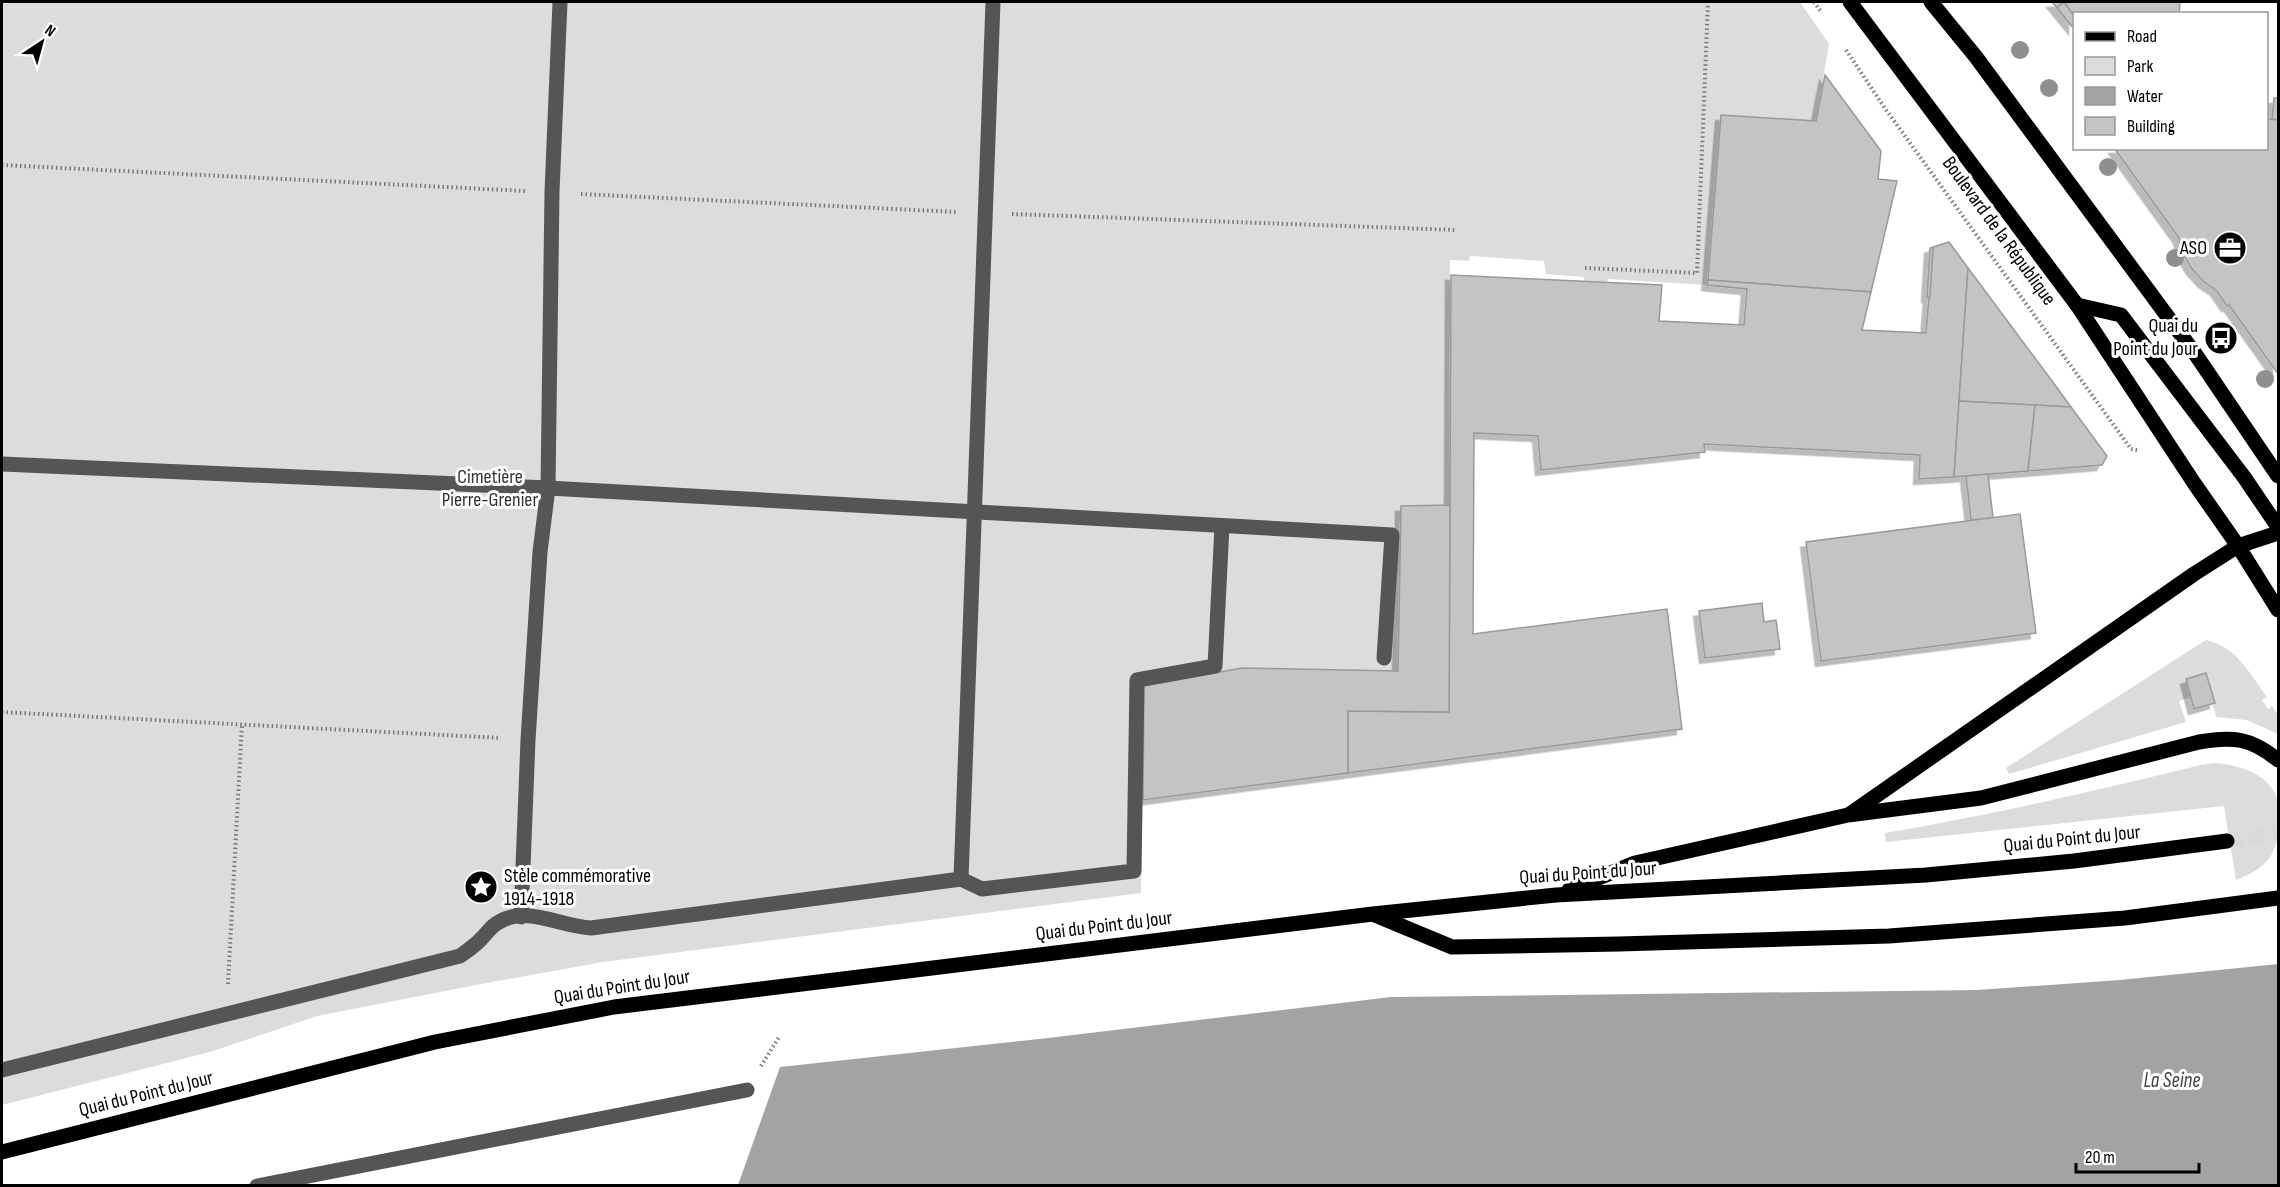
<svg xmlns="http://www.w3.org/2000/svg" width="2280" height="1187" viewBox="0 0 2280 1187" font-family="'Sofia Sans Condensed',sans-serif">
<style>
.green{fill:#dcdcdc}
.water{fill:#a3a3a3}
.building{fill:#c4c4c4;stroke:#999;stroke-width:1.5;filter:url(#shadow)}
.lines{fill:none;stroke-linecap:round;stroke-linejoin:round}
.major-tunnel{stroke:#d9d9d9;stroke-width:15;stroke-dasharray:15 8;stroke-linecap:butt}
.path{stroke:#777;stroke-width:4;stroke-dasharray:1.5 3;stroke-linecap:butt}
.minor{stroke:#555;stroke-width:15}
.major{stroke:#000;stroke-width:15}
.tree{fill:#8f8f8f}
.labels{text-anchor:middle;dominant-baseline:central;stroke-width:6;stroke-linejoin:round;paint-order:stroke}
.street-label{font-size:20px;fill:#000;stroke:#fff}
.poi-label{font-size:20px;fill:#000;stroke:#fff;text-anchor:end}
.park-label{font-size:20px;fill:#333;stroke:#fff}
.water-label{font-size:21px;font-style:italic;fill:#444;stroke:#fff}
</style>
<defs>
<filter id="shadow"><feDropShadow dx="-5.5" dy="5.5" stdDeviation="0" flood-color="#0004"/></filter>
</defs>
<rect width="100%" height="100%" fill="#fff"/>
<g class="green">
<path d="M2 2H1800L1829 44 1816 121 1721 116 1707 285 1608 279 1607 282 1585 281 1583 277 1546 274 1544 261 1470 256 1469 261 1450 260V505L1401 506 1398 671 1144 686 1141 893 603 962 481 984 317 1016 210 1052 2 1105Z"/>
<path d="M2206 640C2236 646 2250 674 2267 697L2262 700 2268 709 2272 706 2278 715V734L2247 720 2216 717 2205 674 2186 679 2191 697 2179 701 2186 722 2009 774 2006 768Z"/>
<path d="M2216 763C2240 765 2273 775 2278 803 2280 809 2278 816 2278 822 2278 855 2267 868 2236 880L2224 806 1886 842 1885 833C1993 815 2099 790 2205 764Z"/>
</g>
<path class="water" d="M2278 964V1185H738L780 1067 1048 1038 1391 997 1977 990 2120 980Z"/>
<g class="building">
<path d="M2052 2H2180L2179 14H2074V16L2064 2 2057 8Z"/>
<path d="M2064 2 2074 16V29L2057 8Z"/>
<path d="M1825 75 1881 151 1878 179 1897 181 1871 292 1708 280 1721 115 1816 121Z"/>
<path d="M2274 98H2278V120L2272 119Z"/>
<path d="M2266 119 2278 120V374L2229 305 2227 306 2216 290 2204 282 2192 269 2183 254 2179 238 2114 148H2266Z"/>
<path d="M1949 242 1968 268 1954 477 1919 479 1920 455 1704 444 1705 452 1541 470 1538 436 1474 433 1473 634 1667 609 1682 729 1348 773V711L1449 712 1451 275 1662 285 1659 321 1744 325 1747 289 1707 285 1708 280 1871 292 1862 330 1926 333 1933 247Z"/>
<path d="M1933 247 1930 297H1927L1930 248Z"/>
<path d="M1968 268 2052 381 2071 407 1959 401Z"/>
<path d="M1959 401 2035 405 2028 471 1954 477Z"/>
<path d="M2035 405 2071 407 2107 456 2102 465 2028 471Z"/>
<path d="M1988 474 1993 518 1971 520 1966 476Z"/>
<path d="M1450 505 1449 712 1348 711V773L1143 800 1144 686 1242 668 1398 671 1401 506Z"/>
<path d="M2020 514 2036 633 1821 661 1806 542Z"/>
<path d="M1762 603 1764 622 1776 620 1780 649 1705 658 1699 611Z"/>
<path d="M2206 673 2215 703 2194 709 2186 679Z"/>
</g>
<g class="lines">
<path class="major-tunnel" d="M2227 841 2278 834"/>
<g class="path">
<path d="M1814 2 1822 13"/>
<path d="M1846 50 1884 107 2131 449 2137 450"/>
<path d="M2 165 525 191"/>
<path d="M581 194 957 212"/>
<path d="M1012 214 1456 230"/>
<path d="M1585 268 1697 273 1708 2"/>
<path d="M2 712 501 738"/>
<path d="M228 984 242 724"/>
<path d="M761 1066 779 1037"/>
</g>
<g class="minor">
<path d="M2 464 548 488 1392 535 1384 658"/>
<path d="M961 879 993 2"/>
<path d="M521 917 528 740 540 552 548 488 552 192 560 2"/>
<path d="M2 1070 460 956C468 950 476 945 482 938 488 932 491 926 499 922 527 905 561 927 591 928L961 879 982 889 1134 871 1137 680 1215 666 1222 526"/>
<path d="M257 1186 747 1090"/>
</g>
<g class="major">
<path d="M1850 2 2077 305 2194 483 2238 546 2278 610"/>
<path d="M1931 2 1976 57 2196 355 2278 476"/>
<path d="M2077 305 2121 315 2244 477 2278 527"/>
<path d="M1850 814 2194 574 2238 546 2278 533"/>
<path d="M1569 890 1635 863 1848 815 1981 798 2199 742C2233 736 2251 738 2278 760"/>
<path d="M1375 915 1452 947 1619 944 1889 936 2125 918 2278 898"/>
<path d="M2 1152 435 1042 614 1007 1373 914 1556 895 1926 875 2074 861 2227 841"/>
</g>
</g>
<g class="tree">
<circle cx="2020" cy="50" r="9"/>
<circle cx="2049" cy="88" r="9"/>
<circle cx="2108" cy="167" r="9"/>
<circle cx="2175" cy="258" r="9"/>
<circle cx="2265" cy="379" r="9"/>
</g>
<defs>
<g id="office-disc" transform="scale(1.725)"><circle r="9.5" fill="#000" stroke="#fff"/><path d="M-6-3h4V-5.5h4V-3h4V5H-6ZM-1-4.5V-3h2v-1.5ZM-6 0V1H6V0Z" fill="#fff"/></g>
<g id="bus-disc" transform="scale(1.725)"><circle r="9.5" fill="#000" stroke="#fff"/><path d="M-5-6H5V4H4V6H2V4H-2V6H-4V4H-5ZM-3.5-4V0h7V-4ZM-3.5 1.2v1.5H-2V1.2ZM2 1.2v1.5H3.5V1.2Z" fill="#fff"/></g>
<g id="sight-disc" transform="scale(1.725)"><circle r="9.5" fill="#000" stroke="#fff"/><path d="M0-6L1.8-2.2L6-1.7L2.9 1.2L3.7 5.4L0 3.3L-3.7 5.4L-2.9 1.2L-6-1.7L-1.8-2.2Z" fill="#fff"/></g>
</defs>
<g fill-rule="evenodd">
<use href="#office-disc" x="2230" y="248"/>
<use href="#bus-disc" x="2221" y="338"/>
<use href="#sight-disc" x="481" y="887"/>
</g>
<g class="labels">
<g class="street-label">
<text transform="translate(1999 231) rotate(54)">Boulevard de la République</text>
<text transform="translate(2072 839) rotate(-6)">Quai du Point du Jour</text>
<text transform="translate(1588 873) rotate(-4)">Quai du Point du Jour</text>
<text transform="translate(1104 926) rotate(-7)">Quai du Point du Jour</text>
<text transform="translate(622 987) rotate(-9)">Quai du Point du Jour</text>
<text transform="translate(146 1094) rotate(-14)">Quai du Point du Jour</text>
</g>
<g class="poi-label">
<text x="2207" y="248">ASO</text>
<text x="2198" y="326">Quai du<tspan x="2198" dy="23">Point du Jour</tspan></text>
<text x="504" y="876" text-anchor="start">Stèle commémorative<tspan x="504" dy="23">1914-1918</tspan></text>
</g>
<g class="park-label">
<text x="490" y="477">Cimetière<tspan x="490" dy="23">Pierre-Grenier</tspan></text>
</g>
<g class="water-label">
<text x="2172" y="1080">La Seine</text>
</g>
</g>
<rect width="2280" height="1187" fill="none" stroke="#000000" stroke-width="6"/>
<rect x="2073" y="12" width="195" height="138" fill="#ffffff" stroke="#999999" stroke-width="1.5"/>
<rect x="2085" y="32" width="30" height="9" fill="#000000" stroke="#999999" stroke-width="1.5"/>
<text x="2127" y="42" font-size="18" fill="#000000">Road</text>
<rect x="2085" y="57" width="30" height="18" fill="#dcdcdc" stroke="#999999" stroke-width="1.5"/>
<text x="2127" y="72" font-size="18" fill="#000000">Park</text>
<rect x="2085" y="87" width="30" height="18" fill="#a3a3a3" stroke="#999999" stroke-width="1.5"/>
<text x="2127" y="102" font-size="18" fill="#000000">Water</text>
<rect x="2085" y="117" width="30" height="18" fill="#c4c4c4" stroke="#999999" stroke-width="1.5"/>
<text x="2127" y="132" font-size="18" fill="#000000">Building</text>
<g transform="translate(42 42) rotate(36)" stroke="#ffffff" stroke-width="4.5" paint-order="stroke">
<path d="M0-4.5L10 22L0 15L-10 22Z" fill="#000000"/>
<text y="-9" font-size="16" font-weight="bold" text-anchor="middle" fill="#000000">N</text>
</g>
<path d="M2076 1163v9h123v-9" fill="none" stroke="#000000" stroke-width="3"/>
<text x="2085" y="1163" font-size="18" fill="#000000" stroke="#ffffff" stroke-width="4.5" paint-order="stroke">20 m</text>
</svg>
